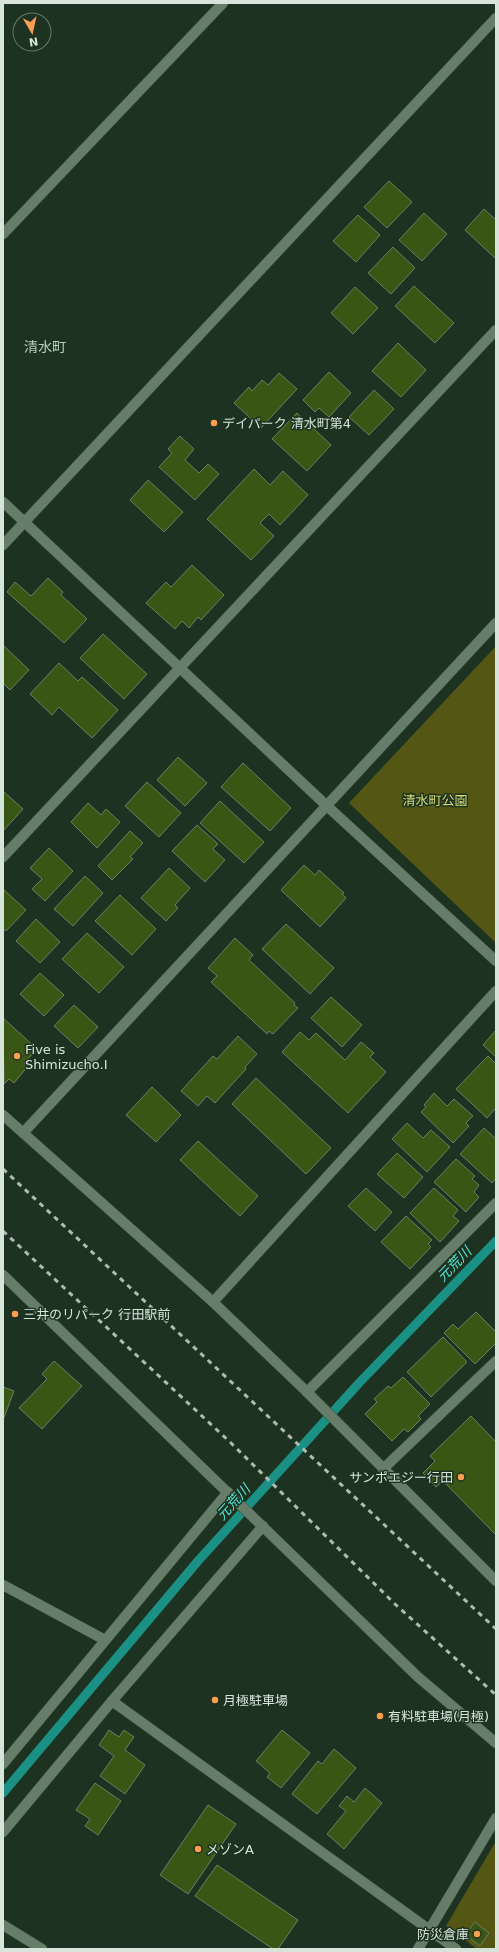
<svg xmlns="http://www.w3.org/2000/svg" width="499" height="1952" viewBox="0 0 499 1952" font-family="'DejaVu Sans','Noto Sans JP',sans-serif">
<style>
.green{fill:#535713}
.lines{fill:none;stroke-linecap:round;stroke-linejoin:round}
.stream{stroke:#1b9186;stroke-width:9}
.building{fill:#395614;stroke:#6f7d64}
.minor-casing{stroke:#3c4f40;stroke-width:11}
.minor{stroke:#667d69;stroke-width:10}
.rail{stroke:#aebcb0;stroke-width:3;stroke-dasharray:5 5;stroke-linecap:butt}
.poi-dot{fill:#fb9e51;stroke:#1e3221;stroke-width:1.5}
.labels{text-anchor:middle;dominant-baseline:central;stroke-width:3;stroke-linejoin:round;paint-order:stroke}
.poi-label{font-size:13px;fill:#d7e4d9;stroke:#1e3221;text-anchor:start}
.park-label{font-size:13px;fill:#d5dc73;stroke:#1e3221}
.neighbourhood-label{font-size:14px;fill:#b5cfb8;stroke:#1e3221}
.water-label{font-size:14px;font-style:italic;fill:#51e9d9;stroke:#1e3221}
</style>
<rect width="100%" height="100%" fill="#1e3221"/>
<g class="green">
<path d="M496 646V943L349 803Z"/>
<path d="M496 1841V1949H477L446 1926Z"/>
</g>
<g class="lines">
<path class="stream" d="M3 1793 198 1561 360 1382 496 1241"/>
</g>
<g class="building">
<path d="M389 181 412 202 387 228 364 207Z"/>
<path d="M484 209 496 220V259L465 230Z"/>
<path d="M424 213 447 234 422 261 399 240Z"/>
<path d="M358 215 380 235 356 262 333 241Z"/>
<path d="M393 247 415 268 391 294 368 273Z"/>
<path d="M414 286 454 323 435 343 395 306Z"/>
<path d="M355 287 378 308 353 334 331 313Z"/>
<path d="M398 343 426 370 401 397 372 371Z"/>
<path d="M329 372 351 393 329 417 319 408 315 412 303 400Z"/>
<path d="M279 373 297 389 261 428 234 403 249 387 252 391 262 380 268 385Z"/>
<path d="M374 390 394 409 369 435 349 417Z"/>
<path d="M297 413 331 445 307 471 272 439Z"/>
<path d="M180 436 194 449 185 460 199 473 208 464 219 474 195 500 159 467 172 453 168 449Z"/>
<path d="M254 469 270 485 283 471 308 495 280 525 269 514 260 523 274 536 251 560 207 519Z"/>
<path d="M148 480 183 512 164 532 130 500Z"/>
<path d="M192 565 224 595 201 620 198 617 189 628 182 621 175 629 146 603 166 582 171 587Z"/>
<path d="M48 578 63 592 61 595 87 619 64 643 7 592 15 582 31 596Z"/>
<path d="M103 634 147 674 124 699 80 658Z"/>
<path d="M3 645 29 670 10 690 3 683Z"/>
<path d="M59 663 78 681 82 677 118 710 92 738 59 707 52 715 30 694Z"/>
<path d="M178 757 207 783 185 806 157 780Z"/>
<path d="M243 763 291 808 270 831 221 787Z"/>
<path d="M147 782 181 813 159 837 125 806Z"/>
<path d="M3 791 23 809 3 831Z"/>
<path d="M220 801 264 842 244 863 200 823Z"/>
<path d="M88 803 101 815 106 809 120 822 97 848 71 822Z"/>
<path d="M197 825 218 844 213 849 225 860 205 882 172 851Z"/>
<path d="M130 831 143 843 130 857 133 859 112 880 98 866Z"/>
<path d="M49 848 73 871 45 901 32 889 42 879 30 868Z"/>
<path d="M304 865 315 875 319 870 344 893 342 894 346 898 320 927 281 890Z"/>
<path d="M169 868 190 888 175 905 178 908 166 921 141 898Z"/>
<path d="M85 876 103 893 73 926 54 909Z"/>
<path d="M3 889 26 910 6 931 3 929Z"/>
<path d="M120 895 156 929 132 955 95 921Z"/>
<path d="M36 919 60 942 40 963 16 941Z"/>
<path d="M286 924 334 968 310 994 262 949Z"/>
<path d="M87 933 124 967 99 993 62 959Z"/>
<path d="M235 938 253 955 249 960 295 1003 294 1005 298 1008 273 1034 269 1031 267 1034 211 982 217 976 208 968Z"/>
<path d="M40 973 64 995 44 1016 20 994Z"/>
<path d="M331 997 362 1025 342 1047 311 1018Z"/>
<path d="M74 1005 98 1027 78 1048 54 1026Z"/>
<path d="M3 1018 37 1049 24 1063 28 1066 14 1083 9 1079 4 1084Z"/>
<path d="M496 1030V1057L483 1045Z"/>
<path d="M300 1032 309 1040 316 1033 345 1060 361 1042 374 1053 370 1057 386 1072 348 1113 282 1052Z"/>
<path d="M238 1036 257 1054 245 1067 246 1069 215 1103 207 1096 198 1106 181 1091 213 1056 217 1059Z"/>
<path d="M488 1056 496 1064V1108L487 1118 456 1089Z"/>
<path d="M256 1078 331 1148 306 1174 232 1104Z"/>
<path d="M152 1087 181 1115 156 1142 126 1115Z"/>
<path d="M434 1093 447 1106 454 1099 473 1116 466 1123 469 1126 453 1143 421 1112 426 1107 424 1105Z"/>
<path d="M407 1123 423 1138 431 1130 450 1147 427 1172 392 1139Z"/>
<path d="M484 1128 496 1139V1178L492 1183 460 1154Z"/>
<path d="M198 1141 258 1196 240 1216 180 1160Z"/>
<path d="M397 1153 423 1177 404 1198 377 1174Z"/>
<path d="M456 1159 475 1176 472 1179 479 1185 474 1192 479 1197 466 1212 434 1182Z"/>
<path d="M366 1188 392 1212 375 1231 348 1206Z"/>
<path d="M434 1188 458 1210 453 1216 459 1221 440 1242 410 1213Z"/>
<path d="M406 1216 432 1240 428 1244 431 1247 410 1269 381 1242Z"/>
<path d="M476 1312 496 1332V1343L475 1364 444 1333 453 1324 458 1329Z"/>
<path d="M443 1337 467 1362 431 1397 407 1372Z"/>
<path d="M54 1361 82 1386 42 1429 19 1408 47 1379 42 1374Z"/>
<path d="M403 1377 430 1404 418 1416 421 1419 408 1432 404 1429 392 1441 365 1414 377 1402 374 1399 388 1386 391 1388Z"/>
<path d="M3 1387 14 1391 3 1420Z"/>
<path d="M471 1416 496 1442V1535L443 1481 436 1487 423 1473 435 1461 430 1456Z"/>
<path d="M109 1730 119 1737 124 1730 134 1737 125 1750 145 1765 125 1794 100 1776 114 1756 99 1745Z"/>
<path d="M282 1730 310 1753 281 1788 267 1777 270 1773 256 1761Z"/>
<path d="M334 1749 356 1768 317 1814 292 1794 318 1761 322 1764Z"/>
<path d="M95 1783 121 1801 98 1835 85 1826 90 1819 76 1810Z"/>
<path d="M365 1788 382 1803 344 1849 327 1834 346 1811 339 1806 347 1796 354 1802Z"/>
<path d="M208 1805 236 1824 188 1894 160 1875Z"/>
<path d="M217 1865 298 1920 278 1949H273L195 1896Z"/>
<path d="M475 1922 489 1933 480 1946 465 1935Z"/>
</g>
<g class="lines">
<g class="minor-casing">
<g id="minor">
<path d="M3 234 223 3"/>
<path d="M3 502 327 806 496 961"/>
<path d="M3 545 496 18"/>
<path d="M3 857 496 330"/>
<path d="M3 1115 213 1302 307 1392 496 1203"/>
<path d="M23 1133 496 623"/>
<path d="M3 1275 418 1677 496 1743"/>
<path d="M213 1302 496 991"/>
<path d="M307 1392 496 1581"/>
<path d="M383 1469 496 1361"/>
<path d="M3 1585 105 1640"/>
<path d="M112 1701 456 1949"/>
<path d="M3 1764 228 1492"/>
<path d="M3 1832 112 1701 263 1526"/>
<path d="M3 1925 42 1949"/>
<path d="M418 1949 496 1818"/>
</g>
</g>
<use href="#minor" class="minor"/>
<g class="rail">
<path d="M3 1169 496 1629"/>
<path d="M3 1231 231 1443 396 1605 496 1695"/>
</g>
</g>
<g class="poi-dot">
<circle cx="214" cy="423" r="4"/>
<circle cx="17" cy="1056" r="4"/>
<circle cx="15" cy="1314" r="4"/>
<circle cx="461" cy="1477" r="4"/>
<circle cx="215" cy="1700" r="4"/>
<circle cx="380" cy="1716" r="4"/>
<circle cx="198" cy="1849" r="4"/>
<circle cx="477" cy="1934" r="4"/>
</g>
<g class="labels">
<g class="poi-label">
<text x="222" y="423">デイパーク 清水町第4</text>
<text x="25" y="1049">Five is<tspan x="25" dy="15">Shimizucho.Ⅰ</tspan></text>
<text x="23" y="1314">三井のリパーク 行田駅前</text>
<text x="453" y="1477" text-anchor="end">サンポエジー行田</text>
<text x="223" y="1700">月極駐車場</text>
<text x="388" y="1716">有料駐車場(月極)</text>
<text x="206" y="1849">メゾンA</text>
<text x="469" y="1934" text-anchor="end">防災倉庫</text>
</g>
<g class="park-label">
<text x="435" y="800">清水町公園</text>
</g>
<g class="neighbourhood-label">
<text x="45" y="347">清水町</text>
</g>
<g class="water-label">
<text transform="translate(454 1264) rotate(-46)">元荒川</text>
<text transform="translate(233 1502) rotate(-48)">元荒川</text>
</g>
</g>
<rect width="499" height="1952" fill="none" stroke="#d7e4d9" stroke-width="8"/>
<g transform="translate(32 32) rotate(171)"><circle r="19" fill="#1e3221" stroke="#68796b"/>
<path d="M0-3L7 15L0 10L-7 15Z" fill="#fb9e51"/>
<text y="-6" font-size="11" font-weight="bold" text-anchor="middle" fill="#d7e4d9">N</text>
</g>
</svg>
